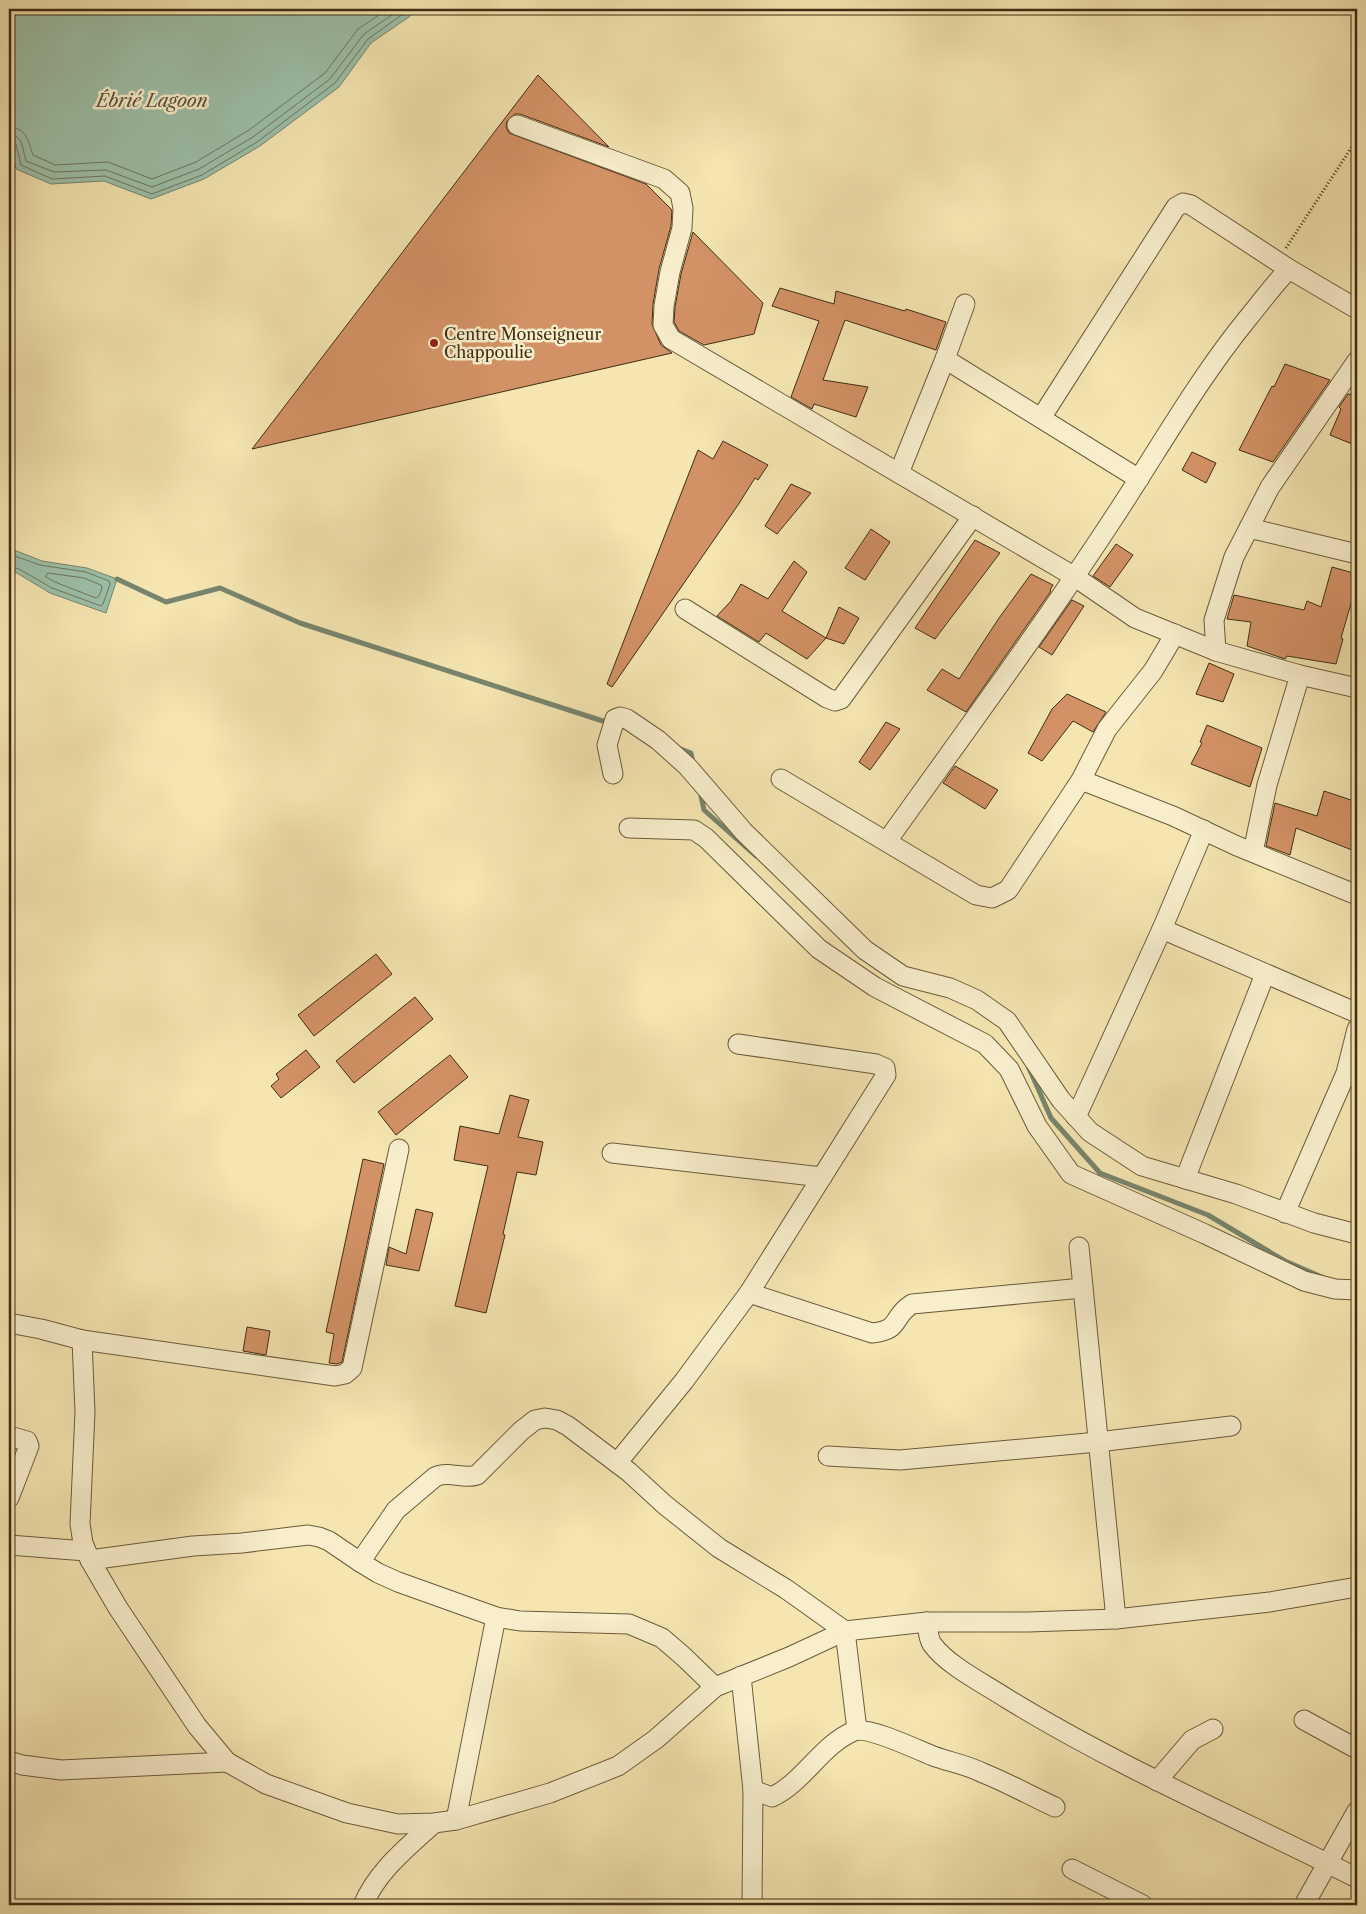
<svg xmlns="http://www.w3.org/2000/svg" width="1366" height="1914" viewBox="0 0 1366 1914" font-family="'Libre Caslon Text',serif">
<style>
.water{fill:#9cbfa8;stroke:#77856d}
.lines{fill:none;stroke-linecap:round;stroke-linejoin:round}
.shore{stroke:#6e765e;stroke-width:1}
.stream{stroke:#77856d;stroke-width:5}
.building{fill:#d39265;stroke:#3f2d14}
.minor-casing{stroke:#6c5b3b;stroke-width:21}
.path{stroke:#3f2d14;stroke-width:3;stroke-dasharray:1 2.5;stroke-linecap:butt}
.minor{stroke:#f8eecc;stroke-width:19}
.poi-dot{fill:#8f2418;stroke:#f8eecc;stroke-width:2}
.labels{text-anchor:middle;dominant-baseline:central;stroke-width:5;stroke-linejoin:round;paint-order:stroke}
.poi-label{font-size:16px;fill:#3f2d14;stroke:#f8eecc;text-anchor:start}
.water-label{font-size:18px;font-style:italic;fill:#565239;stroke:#f8eecc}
</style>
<rect width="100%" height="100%" fill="#f4e5b1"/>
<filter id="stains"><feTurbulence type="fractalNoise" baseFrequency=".004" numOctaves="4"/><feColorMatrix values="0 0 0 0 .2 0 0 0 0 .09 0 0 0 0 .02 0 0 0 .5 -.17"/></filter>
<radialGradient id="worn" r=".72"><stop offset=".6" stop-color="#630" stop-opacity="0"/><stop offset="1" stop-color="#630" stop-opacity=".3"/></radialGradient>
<g class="water">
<path d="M9 9H417L409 17 371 43 339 87 260 146 204 179 151 199 104 181 51 184 16 169 9 135Z"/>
<path d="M9 548 42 561 87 568 117 579 106 613 50 593 17 573 9 570Z"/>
</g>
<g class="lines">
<g class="shore">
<path d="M9 127C27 128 28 141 33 155L55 165 108 162 152 179 196 162 249 130 325 73 358 29 388 9"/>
<path d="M9 134C24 136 22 149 26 161L54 172 106 170 152 187 199 169 253 137 330 79 364 34 401 9"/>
<path d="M9 141 16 144 21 165 52 179 105 176 152 194 202 175 257 142 335 83 368 39 410 9"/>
<path d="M9 554 40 565 86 572 109 581 110 584 103 604 101 606 52 588 19 569 9 566"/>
<path d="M48 573 84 578 101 585 102 588 99 596 96 598 55 582 46 577Z"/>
</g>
<g class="stream">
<path d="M117 579 166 602 220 588 300 623 609 723"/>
<path d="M678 748 691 753 693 763"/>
<path d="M700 791 704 810 756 856"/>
<path d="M1028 1066 1051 1118 1100 1173 1208 1215 1285 1261 1324 1278"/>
</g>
</g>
<g class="building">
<path d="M538 75 609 147 520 114H515L507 121 506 127 509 133 646 184 672 210 671 226 659 269 653 304 652 324 661 345 672 353 252 449Z"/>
<path d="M693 232 763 303 754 334 704 345 679 331 674 322 675 307 681 274Z"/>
<path d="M780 288 834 304 836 291 905 311 906 309 946 322 936 350 845 320 823 380 868 387 856 417 814 404 812 409 791 397 819 321 772 306Z"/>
<path d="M1285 364 1330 380 1273 462 1239 450 1272 386 1274 387Z"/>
<path d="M1348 394 1357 395V446L1330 435 1341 409 1339 407Z"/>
<path d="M723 441 768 465 758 480 755 478 738 505 612 687 607 684 698 450 713 459Z"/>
<path d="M1192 452 1216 463 1206 483 1182 470Z"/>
<path d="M791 484 811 493 777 534 765 526Z"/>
<path d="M871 529 890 542 865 580 845 568Z"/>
<path d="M975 540 1000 553 935 639 915 628Z"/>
<path d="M1116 544 1133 555 1110 587 1093 576Z"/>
<path d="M794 561 807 572 782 611 826 638 807 659 766 633 759 642 717 616 731 601 741 584 768 599Z"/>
<path d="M1332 567 1357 574V583L1341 638 1343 639 1336 664 1287 656 1285 659 1247 646 1251 622 1227 619 1234 595 1304 610 1307 601 1321 607Z"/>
<path d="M1031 574 1053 585 1050 590 1051 591 966 712 927 690 942 669 959 679 999 618Z"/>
<path d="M1072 600 1084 606 1052 655 1039 647Z"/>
<path d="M839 607 859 618 844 644 826 638Z"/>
<path d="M1209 663 1234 674 1223 702 1196 694Z"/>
<path d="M1067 694 1106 712 1093 732 1073 721 1042 761 1028 753 1052 709Z"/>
<path d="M886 722 900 729 870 770 859 762Z"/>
<path d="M1207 725 1262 748 1250 787 1191 764 1202 743 1200 742Z"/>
<path d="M955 766 998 790 985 809 943 783Z"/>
<path d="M1324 791 1357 802V852L1296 828 1290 855 1266 846 1275 803 1317 816Z"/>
<path d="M376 954 392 974 314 1036 298 1015Z"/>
<path d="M415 997 433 1019 354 1083 336 1061Z"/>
<path d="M306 1050 320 1067 281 1098 271 1086 279 1079 276 1074Z"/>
<path d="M450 1055 468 1077 396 1135 378 1112Z"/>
<path d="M510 1095 529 1100 518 1137 543 1142 536 1175 517 1172 503 1234 505 1235 486 1313 455 1306 488 1166 454 1160 460 1126 499 1134Z"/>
<path d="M363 1159 384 1164 342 1362 337 1364 329 1363 334 1334 326 1332Z"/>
<path d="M416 1209 433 1213 419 1271 386 1265 389 1247 406 1254Z"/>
<path d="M247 1327 270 1331 266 1355 243 1351Z"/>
</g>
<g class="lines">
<g class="minor-casing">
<g id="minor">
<path d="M517 125 664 179 680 193 683 208 682 228 670 272 664 306 663 325 671 339 1075 577 1135 618 1216 651 1300 675 1357 688"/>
<path d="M945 359 1139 479"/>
<path d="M1041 418 1176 207 1183 203 1191 205 1289 269"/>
<path d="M899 473 945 359 965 304"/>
<path d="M1249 528 1357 554"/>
<path d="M685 609 827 698 835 701 841 699 973 516"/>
<path d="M1216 651 1214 620 1234 557 1270 487 1357 361"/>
<path d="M613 774 607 745 615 719 620 717 627 719 658 740 687 766 744 832 865 950 903 976 950 988 977 1000 1007 1021 1061 1100 1090 1132 1142 1166 1236 1194 1314 1223 1357 1234"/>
<path d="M781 779 976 895 992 898 1008 890 1081 780 1107 729 1153 671 1175 634"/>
<path d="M1081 780 1173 816 1237 846 1357 895"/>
<path d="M629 828 694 830 706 838 819 949 875 987 985 1044 1009 1069 1037 1126 1071 1174 1205 1234 1304 1281 1335 1289 1357 1290"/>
<path d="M887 841C962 736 1038 633 1109 525 1155 456 1195 383 1248 318 1262 301 1274 284 1289 269L1357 309"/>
<path d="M1253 852 1267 785 1300 675"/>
<path d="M1162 929 1357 1013"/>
<path d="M1076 1117 1162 929 1204 830"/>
<path d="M612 1153 822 1177"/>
<path d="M1185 1179 1265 974"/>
<path d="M1285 1213 1346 1073 1357 1029"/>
<path d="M1079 1247 1116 1619"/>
<path d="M749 1293 872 1333C902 1330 891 1317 912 1304L1083 1288"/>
<path d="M9 1323 41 1329 82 1340 85 1412 80 1524 83 1543 90 1560 118 1608 197 1726 227 1762 266 1784 347 1813 398 1824 434 1823 456 1820 550 1793 618 1766 656 1739 715 1687 789 1657 845 1631 927 1622H1028L1116 1619 1270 1602 1357 1587"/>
<path d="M82 1340 335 1376 345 1374 352 1368 399 1149"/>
<path d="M9 1436 27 1441 29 1446 9 1498"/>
<path d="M828 1456 900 1460 1098 1442 1231 1426"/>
<path d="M617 1463 684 1381 749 1293 886 1075 885 1068 876 1064 738 1044"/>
<path d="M9 1545 86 1551"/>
<path d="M90 1560 193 1546 242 1543 308 1535 319 1537 329 1541 360 1562"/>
<path d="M927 1622C928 1629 928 1638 932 1644 948 1666 983 1683 1006 1698 1118 1767 1240 1819 1357 1878"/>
<path d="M741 1676 753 1790 752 1905"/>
<path d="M715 1687 684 1657 662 1638 629 1624 520 1621 496 1617 398 1582 378 1573 360 1562 396 1510 435 1477C449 1470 463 1480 477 1475L521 1431 535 1420 545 1418 557 1420 568 1426 629 1472 665 1505 719 1548 786 1589 845 1631 857 1730"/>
<path d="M1304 1720 1357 1749"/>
<path d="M9 1761 22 1765 61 1770 227 1762"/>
<path d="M1157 1781 1192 1740 1213 1729"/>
<path d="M753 1790 772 1797C804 1782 821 1745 854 1731 868 1726 918 1750 933 1756 950 1762 967 1765 983 1773 1008 1783 1031 1796 1055 1807"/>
<path d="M456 1820 496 1617"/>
<path d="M1072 1869 1143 1905"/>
<path d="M363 1905C378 1870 407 1848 434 1823"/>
<path d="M1304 1905 1357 1811"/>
</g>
</g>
<path class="path" d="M1286 248 1357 139"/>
<use href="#minor" class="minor"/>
</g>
<circle class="poi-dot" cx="434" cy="343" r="5"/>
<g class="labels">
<g class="poi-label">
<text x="444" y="334">Centre Monseigneur<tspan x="444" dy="18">Chappoulie</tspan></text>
</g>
<g class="water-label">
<text x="152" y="101">Ébrié Lagoon</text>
</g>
</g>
<rect width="1366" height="1914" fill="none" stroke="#f4e5b1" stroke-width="30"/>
<rect x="10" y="10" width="1346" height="1894" fill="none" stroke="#3f2d14" stroke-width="2.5"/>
<rect x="15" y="15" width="1336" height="1884" fill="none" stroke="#3f2d14"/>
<rect width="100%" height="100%" filter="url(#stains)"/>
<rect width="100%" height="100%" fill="url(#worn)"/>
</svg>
